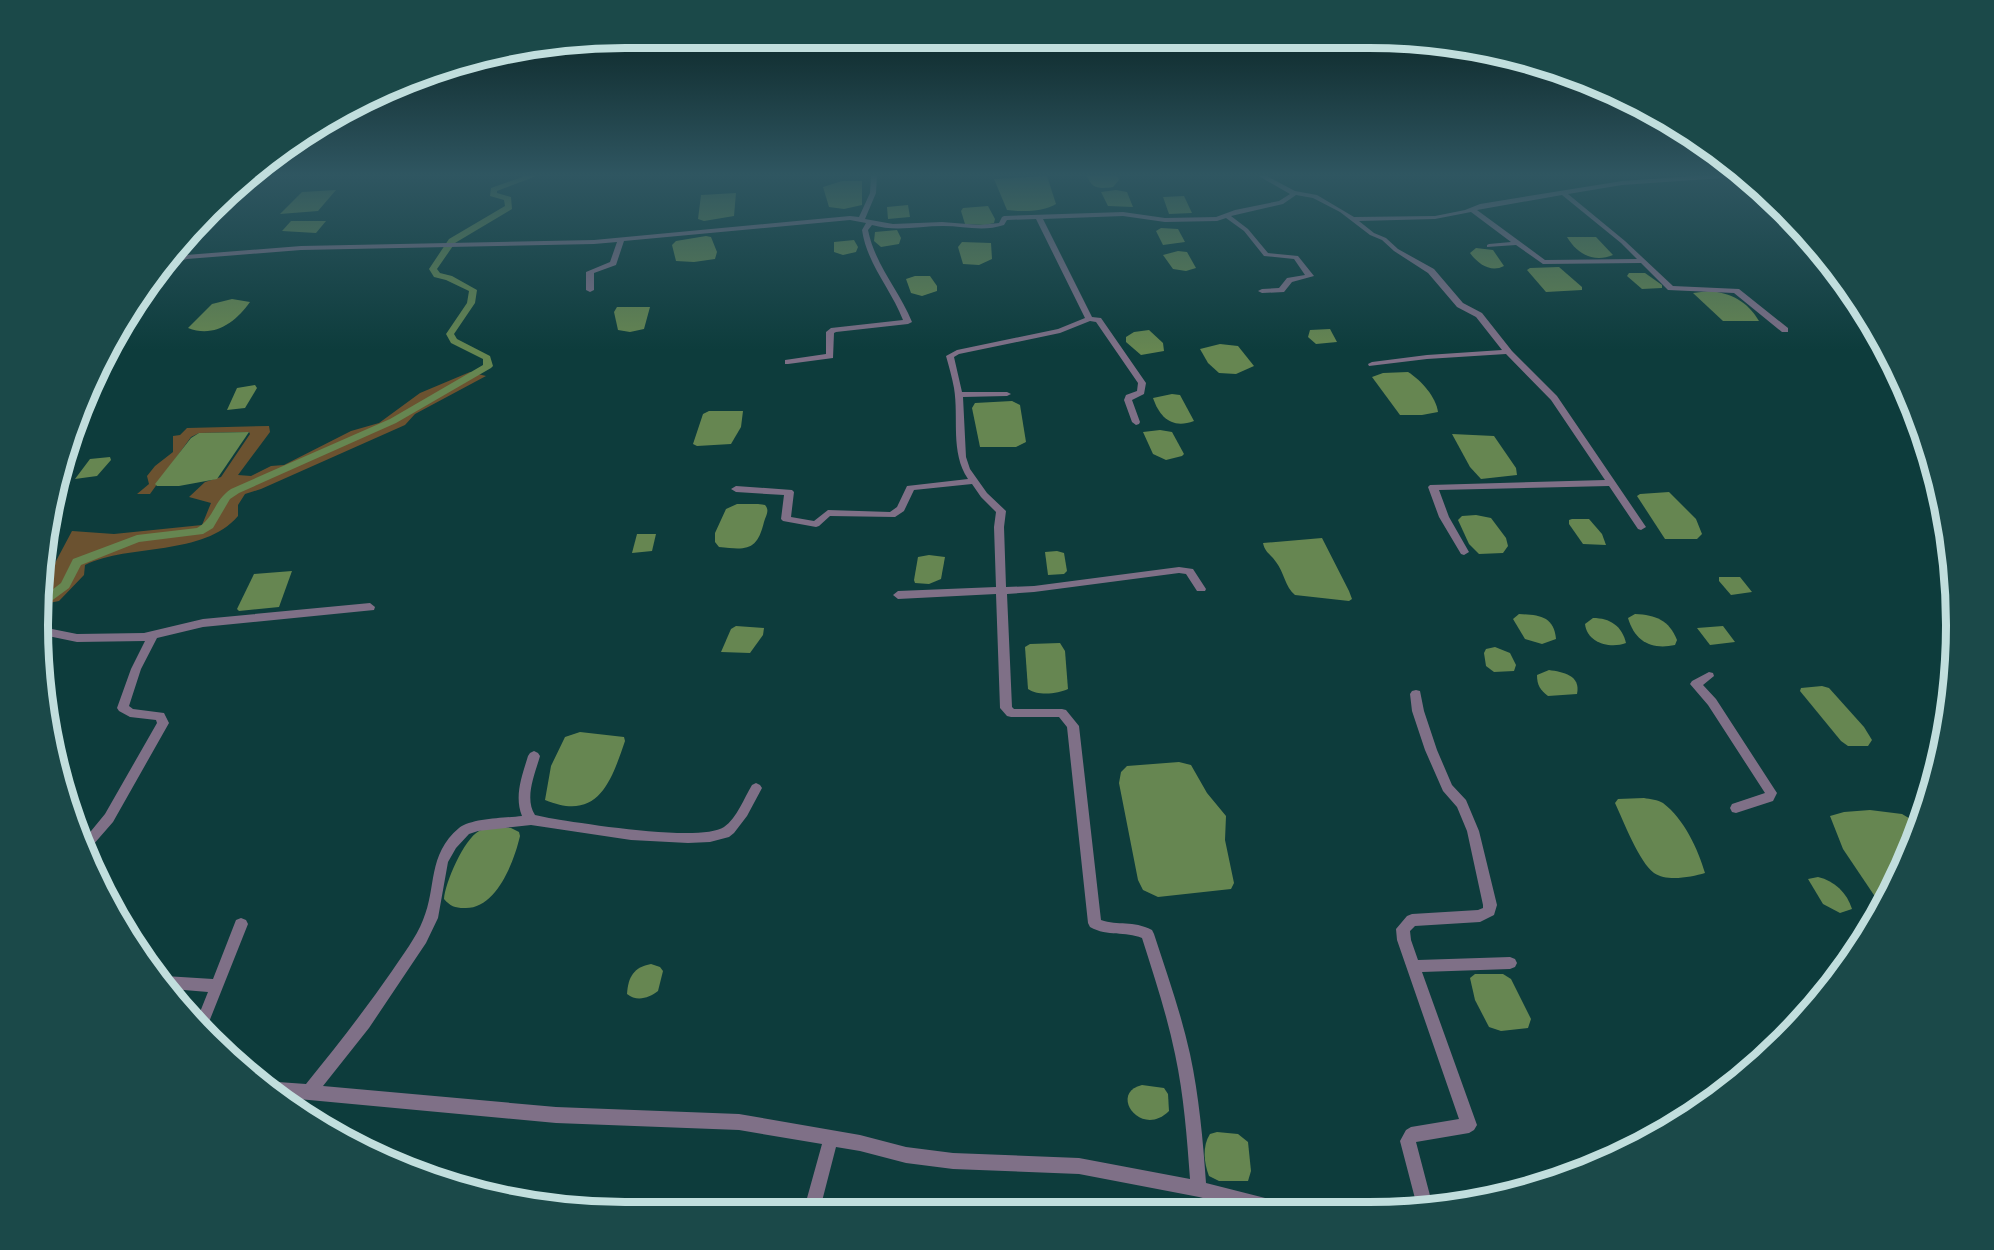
<svg xmlns="http://www.w3.org/2000/svg" width="1994" height="1250" viewBox="0 0 1994 1250" font-family="'Golos Text',sans-serif">
<style>
.green{fill:#6b5230}
.water{fill:#668651}
.lines{fill:none;stroke-linecap:round;stroke-linejoin:round}
.canal{fill:#668651;fill-rule:evenodd}
.minor{fill:#7f7087;fill-rule:evenodd}
.rim{fill:none;stroke:#c1dedd;stroke-width:8}
</style>
<rect width="100%" height="100%" fill="#0d3c3c"/>
<path class="green" d="M470 372 486 376 415 414 405 425 261 489 245 494 238 505V516C203 557 130 543 85 565L84 575 59 601 39 605 40 579 47 578 72 531 114 534 202 525 211 503 189 497 205 482 221 477 250 434 249 432 199 433 191 437 150 494H137L149 484 147 476 155 466 173 452V436L180 435 187 428 269 426 270 432 238 475 251 476 271 466 284 465 351 431 379 423 420 393Z"/>
<g class="water">
<path d="M1087 175H1117L1119 180 1113 187C1099 189 1091 189 1087 175Z"/>
<path d="M1047 176 1056 204C1044 212 1021 212 1007 210L994 179Z"/>
<path d="M842 181H862V205L844 209 829 207 823 187Z"/>
<path d="M336 190 318 211 280 214 302 192Z"/>
<path d="M1116 190 1127 192 1133 207 1108 206 1101 192Z"/>
<path d="M736 193 734 216 704 221 698 219 701 195Z"/>
<path d="M1184 196 1192 213 1169 214 1163 197Z"/>
<path d="M908 205 910 217 888 219 887 207Z"/>
<path d="M988 206 995 219 994 223 985 225 965 224 961 211 963 208Z"/>
<path d="M291 221H326L316 233 282 231Z"/>
<path d="M1161 228 1178 229 1185 242 1163 245 1156 231Z"/>
<path d="M897 230 901 238 899 244 881 247 874 241 875 232Z"/>
<path d="M706 236 711 237 717 252 715 259 694 262 676 261 672 245 676 241Z"/>
<path d="M1567 237H1596L1613 255C1594 263 1577 254 1567 237Z"/>
<path d="M854 240 858 247 856 252 843 255 834 252V242Z"/>
<path d="M962 242 991 243 992 259 979 265 963 264 958 247Z"/>
<path d="M1476 248 1493 250 1504 266C1491 273 1478 264 1470 253Z"/>
<path d="M1178 251 1187 252 1196 268 1186 271 1173 269 1163 255Z"/>
<path d="M1559 267 1582 287V290L1546 292 1527 270 1530 268Z"/>
<path d="M1629 273H1645L1662 285V288L1642 289 1627 276Z"/>
<path d="M915 276H930L937 286V291L922 296 911 293 906 279Z"/>
<path d="M1709 291C1731 293 1747 301 1759 321H1723L1693 293Z"/>
<path d="M232 299 250 302C235 323 214 338 188 328L212 304Z"/>
<path d="M617 307H650L644 329 630 332 618 330 614 312Z"/>
<path d="M1330 329 1337 342 1316 344 1308 337 1310 330Z"/>
<path d="M1149 330 1163 343 1164 351 1141 355 1126 342V337L1134 332Z"/>
<path d="M1220 344 1238 346 1254 366 1236 374 1219 373 1208 363 1200 349Z"/>
<path d="M1408 372C1421 380 1436 397 1438 412L1422 415H1400L1372 377 1383 373Z"/>
<path d="M255 385 257 388 245 408 227 410 237 388Z"/>
<path d="M1172 394 1180 395 1194 421C1172 429 1160 418 1153 398Z"/>
<path d="M1012 401 1020 405 1026 442 1016 447H980L972 408 975 403Z"/>
<path d="M709 411H743L741 427 731 444 697 446 693 444 703 414Z"/>
<path d="M1160 430 1172 432 1184 454 1182 456 1166 460 1153 454 1143 432Z"/>
<path d="M249 432 217 479 179 486H157L155 484 191 438 199 433Z"/>
<path d="M1452 434 1494 436 1516 468 1517 475 1481 479 1470 467Z"/>
<path d="M110 457 111 460 97 476 75 479 90 459Z"/>
<path d="M1669 492 1696 519 1702 534 1697 539H1665L1637 496 1640 494Z"/>
<path d="M758 504 765 505C770 511 766 515 764 522 757 551 747 550 719 547L715 542V533L726 509 737 504Z"/>
<path d="M1476 515 1491 518 1506 538 1508 546 1503 553 1479 554 1469 544 1458 520 1462 516Z"/>
<path d="M1572 519H1589L1602 534 1606 545 1583 544 1569 524V520Z"/>
<path d="M637 534H656L652 551 632 553Z"/>
<path d="M1322 538 1349 591 1352 599 1349 601 1295 595C1285 587 1284 572 1276 562 1271 554 1265 553 1263 543Z"/>
<path d="M1057 551 1064 553 1067 571 1064 574 1048 575 1045 552Z"/>
<path d="M929 555 945 557 941 579 929 584 915 583 914 580 918 557Z"/>
<path d="M292 571 279 607 239 611 237 609 254 574Z"/>
<path d="M1719 577H1740L1752 592 1731 595 1719 581Z"/>
<path d="M1519 614C1539 615 1554 616 1556 639L1542 644 1525 639 1513 619Z"/>
<path d="M1635 614C1656 615 1669 620 1677 640L1675 645C1652 650 1635 642 1628 618Z"/>
<path d="M1593 618C1610 618 1622 626 1626 643 1610 649 1587 643 1585 624Z"/>
<path d="M736 626 764 628 763 635 750 653 721 652 731 629Z"/>
<path d="M1723 626 1735 642 1710 645 1697 628Z"/>
<path d="M1060 643 1065 651 1068 689C1058 694 1037 696 1028 689L1025 647 1030 644Z"/>
<path d="M1495 647 1510 653 1516 665 1514 671 1494 672 1486 666 1484 653 1486 649Z"/>
<path d="M1549 670C1563 672 1581 675 1577 694L1548 696C1540 690 1537 685 1537 675Z"/>
<path d="M1822 686 1829 688 1864 727 1872 740 1868 746H1848L1841 741 1800 691 1801 688Z"/>
<path d="M580 732 624 737 625 741C611 782 598 822 545 800L551 766 565 737Z"/>
<path d="M1179 762 1191 765 1207 793 1226 816 1225 840 1234 883 1231 889 1158 897 1143 890 1138 880 1119 783 1121 772 1127 766Z"/>
<path d="M1644 798C1650 799 1658 800 1663 803 1684 819 1698 849 1705 873 1691 877 1667 882 1654 873 1639 862 1623 820 1615 803L1618 799Z"/>
<path d="M1870 810 1902 814 1919 824 1896 885 1882 907 1843 849 1830 816 1844 812Z"/>
<path d="M493 827 511 828 519 832 520 836C514 862 496 910 464 908 455 908 450 906 444 899 445 883 464 839 479 831 483 829 489 829 493 827Z"/>
<path d="M1818 877C1835 881 1847 893 1852 909L1840 913 1823 904 1808 879Z"/>
<path d="M651 964 660 967 663 971 658 991C649 998 637 1002 627 994 628 977 634 967 651 964Z"/>
<path d="M1475 974H1503L1511 979 1531 1019 1528 1028 1501 1031 1489 1027 1475 1000 1470 978Z"/>
<path d="M1142 1085 1164 1088 1168 1094 1169 1111C1141 1139 1108 1093 1142 1085Z"/>
<path d="M1217 1132 1238 1134 1248 1142 1251 1171 1248 1181H1219L1209 1176C1204 1163 1202 1146 1210 1134Z"/>
</g>
<g class="lines">
<path class="canal" d="M528 175H539L497 191V193L511 197 512 209 455 243 437 269 440 273 452 276 477 290 475 303 454 334 457 339 490 356 493 366 491 368 396 423 239 493 230 499 213 528 203 534 139 542 81 565 69 588 39 610V600L61 583 73 559 137 535 197 528C214 519 214 500 231 489L390 419 483 365V359L451 343 446 334 467 303 469 291 446 280 434 277 429 269 449 239 505 206 504 200 490 196 491 188Z"/>
<g class="minor">
<path d="M871 175H877L876 193 865 219 893 224 942 222 980 225 999 223 1002 217 1004 216 1123 212 1165 218 1216 217 1235 210 1279 201 1290 194 1257 175H1265L1295 191 1317 195 1354 217 1435 216 1465 210 1480 204 1622 181 1710 175H1740L1737 177 1622 185 1568 194 1625 241 1673 286 1739 289 1788 328V332H1782L1734 293 1668 290 1641 263 1543 264 1516 245 1487 247V245L1489 244 1511 242 1471 212 1435 219 1359 221 1374 233 1386 238 1398 249 1434 269 1463 303 1482 313 1512 351 1557 396 1646 527 1641 530 1638 529 1609 486 1439 490 1449 517 1469 552 1464 555 1461 554 1439 517 1428 487 1430 485 1605 480 1551 400 1506 354 1427 359 1369 366 1368 364 1372 362 1427 355 1502 350 1476 317 1457 307 1428 273 1394 251 1382 240 1370 235 1340 212 1313 198 1296 195 1283 204 1231 216 1248 229 1268 253 1298 256 1314 276 1292 282 1284 292 1262 293 1258 291 1262 289 1279 288 1287 278 1305 275 1294 259 1264 256 1244 231 1226 218 1217 221 1165 222 1123 216 1043 219 1092 317 1101 318 1146 383 1144 394 1132 400 1140 422 1139 424 1136 425 1132 422 1124 400 1126 395 1137 391 1138 383 1096 322 1090 321 1060 333 959 354 954 357 962 392H1007L1011 394 1007 396 963 397 966 457 970 469 987 493 1006 511 1004 527 1006 587 1034 586 1179 567 1193 569 1206 589 1205 591H1197L1186 574 1179 573 1034 592 1007 594 1012 707 1014 709H1062L1066 710 1079 726 1101 920C1118 926 1133 920 1152 930L1154 934C1167 974 1181 1013 1190 1054 1199 1096 1203 1140 1206 1183L1285 1203 1291 1205 1293 1211H1252L1199 1197 1079 1174 953 1169 906 1163 860 1151 836 1147 820 1209H804L822 1144 739 1130 556 1123 277 1097 267 1091 259 1083 264 1081 306 1084C336 1047 365 1010 392 971 403 954 416 938 423 920 437 887 427 855 459 828 472 818 505 818 522 816 514 796 522 776 528 756L530 753 534 751 538 753 540 756C535 774 524 798 535 815L549 818C580 823 700 843 724 827 737 818 744 798 752 785L756 783 760 785 762 788 747 816 734 833 729 837 710 842 688 843 631 840 531 825 478 831 469 834 456 848 448 862 438 918 426 943 369 1028 323 1086 556 1107 739 1114 860 1135 906 1147 953 1153 1079 1158 1190 1179C1187 1138 1184 1096 1175 1054 1167 1015 1154 976 1142 938 1125 931 1108 937 1090 927L1088 923 1067 727 1059 717H1011L1007 716 1000 708 996 594 898 599 893 595 898 591 996 587 994 527 996 512 981 497 972 484 914 490 904 511 895 517 830 516 819 526 816 527 783 521 781 519 784 495 736 492 731 489 736 486 792 490 794 492 791 517 814 521 828 510 890 512 897 507 907 486 968 479C950 452 959 418 954 388 952 377 949 367 946 356L957 350 1058 329 1085 318 1036 219 1007 220 1004 225C983 232 964 226 943 226 919 226 896 232 872 225L868 230C875 265 899 290 912 322L908 324 836 332 834 333 833 358 788 364H785V360L826 354V332L831 328 903 320C891 289 867 264 862 230L866 223 850 220 624 241 616 265 594 273V290L590 292 586 290V272L610 262 617 242 594 244 301 250 187 259 159 268 163 263 186 255 301 246 594 240 850 216 859 217 870 193ZM1562 195 1621 243 1637 259 1545 260 1477 210Z"/>
<path d="M143 298H150L151 300 147 302H140Z"/>
<path d="M64 477 69 480 61 493 57 494 60 479Z"/>
<path d="M370 603 375 607 374 610 203 627 157 638 141 669 129 706 133 709 164 713 169 723 113 822 86 853 82 842 105 814 157 723 156 720 130 717 119 711 117 708 131 669 145 641 77 642 48 636 47 633 48 630 52 629 77 634 144 633 203 619Z"/>
<path d="M1709 672 1713 673 1714 676 1703 685 1716 699 1775 790 1777 793 1773 801 1736 813 1732 812 1730 808 1732 804 1765 793 1708 705 1690 684 1692 681Z"/>
<path d="M1416 690 1420 691 1424 711 1437 750 1452 785 1466 800 1479 831 1497 905 1494 915 1480 922 1415 926 1410 931 1411 940 1418 960 1510 957 1515 959 1517 963 1515 967 1510 969 1422 972 1477 1125 1474 1130 1469 1133 1416 1142 1433 1207 1418 1210 1400 1141 1406 1130 1411 1127 1459 1119 1397 940 1396 929 1407 916 1412 914 1478 910 1483 908V905L1467 831 1457 807 1443 791 1425 750 1412 711 1410 694 1412 691Z"/>
<path d="M241 918 246 920 248 924 207 1027 198 1017 208 992 172 989 161 977 165 976 213 979 236 920Z"/>
</g>
</g>
<linearGradient id="sky" x2="0" y2="1"><stop stop-color="#072121"/><stop offset="0.5" stop-color="#2f5661"/><stop offset="1" stop-color="#2f5661" stop-opacity="0"/></linearGradient>
<rect width="1994" height="350" fill="url(#sky)"/>
<path d="M0 0H1994V1250H0ZM625 48H1369A577 577 0 0 1 1946 625V625A577 577 0 0 1 1369 1202H625A577 577 0 0 1 48 625V625A577 577 0 0 1 625 48Z" fill="#1b4949" fill-rule="evenodd"/>
<path class="rim" d="M625 48H1369A577 577 0 0 1 1946 625V625A577 577 0 0 1 1369 1202H625A577 577 0 0 1 48 625V625A577 577 0 0 1 625 48Z"/>
</svg>
